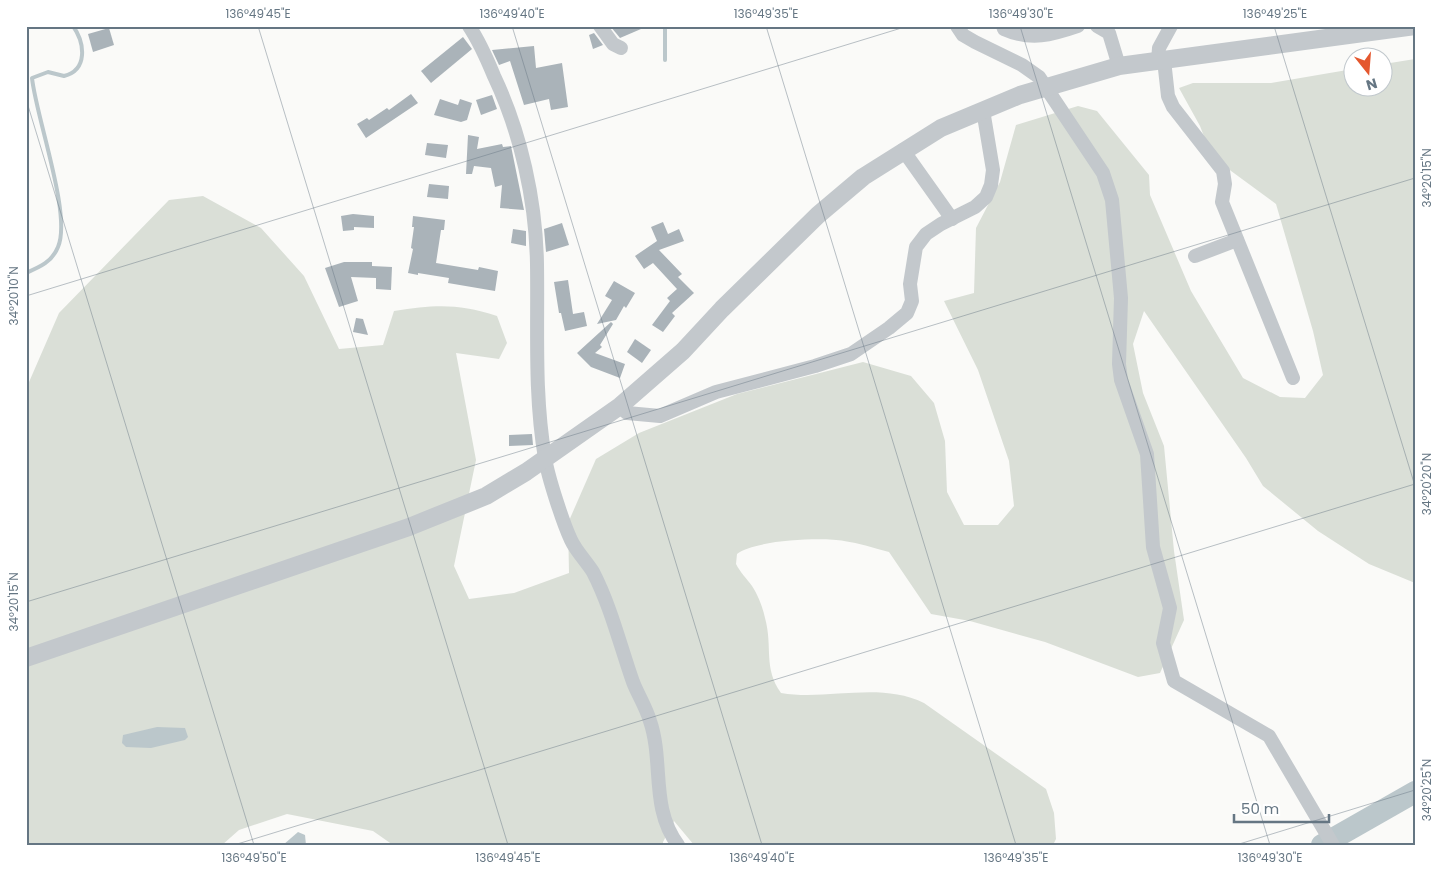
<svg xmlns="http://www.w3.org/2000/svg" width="1441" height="871" viewBox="0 0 1441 871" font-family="Poppins,sans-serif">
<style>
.green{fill:#dadfd7}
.water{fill:#bbc7cb}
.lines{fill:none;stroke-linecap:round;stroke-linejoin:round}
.stream{stroke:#bbc7cb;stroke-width:4}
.river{stroke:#bbc7cb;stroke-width:22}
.building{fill:#aab3b9}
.minor{stroke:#c3c8cc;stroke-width:14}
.tertiary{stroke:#c3c8cc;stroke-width:18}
.ticks{fill:none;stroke:#657683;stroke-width:1;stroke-opacity:0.45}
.neatline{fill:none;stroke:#657683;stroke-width:2}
.ticks-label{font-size:12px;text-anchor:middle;fill:#657683}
</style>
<rect width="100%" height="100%" fill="#fafaf8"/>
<path class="green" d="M1415 59V583L1369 564 1318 531 1263 486 1246 458 1144 311 1133 344 1143 393 1164 446 1174 551 1184 620 1160 673 1138 677 1045 642 970 621 931 614 889 552C874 548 859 543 844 541 822 537 754 540 737 554L736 564C740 572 747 579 752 586 758 595 763 608 765 618 773 647 763 668 781 693 827 701 879 681 924 703L1046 789 1054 813 1056 839 1053 845H694L674 821 663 842V845H393L373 831 287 814 239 830 222 845H26V389L59 313 169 200 203 196 261 228 304 276 339 349 383 345 394 311C434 305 457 303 497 316L507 343 499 359 456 353 476 460 454 566 469 599 514 593 569 573 568 523 596 459 639 433 737 394 863 362 911 376 934 403 945 441 947 492 964 525H998L1014 506 1009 461 978 370 944 301 974 293 976 228 1000 182 1016 125 1078 106 1097 111 1149 175 1150 195 1191 291 1243 378 1280 397 1305 398 1323 375 1313 331 1276 204 1212 157 1200 126 1179 88 1193 83H1271L1353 69 1354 88H1384V64Z"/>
<g class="water">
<path d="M157 727 185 728 188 737 185 740 151 748 126 747 122 743 123 735Z"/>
<path d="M298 832 305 835 306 845H283Z"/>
</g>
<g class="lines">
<g class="stream">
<path d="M665 60V26"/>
<path d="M26 273C40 267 52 262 58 247 72 215 36 117 32 78L48 72 64 76C88 70 85 43 73 26"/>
</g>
<path class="river" d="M1322 845 1415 792"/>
</g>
<g class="building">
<path d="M648 26 620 38 611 27 612 26Z"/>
<path d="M109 28 114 45 93 52 88 34Z"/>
<path d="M594 33 603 45 593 49 589 35Z"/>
<path d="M463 37 472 49 431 83 421 71Z"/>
<path d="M534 46 536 68 562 63 568 107 551 110 549 99 524 105 510 61 499 65 492 50Z"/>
<path d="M411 94 418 103 366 138 357 124 367 118 369 120 387 108 389 110Z"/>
<path d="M492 95 497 109 481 115 476 100Z"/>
<path d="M440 99 458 105 460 99 472 103 467 120 461 122 434 115Z"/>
<path d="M468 135 479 137 477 149 502 144 503 147 511 146 524 210 500 208 502 185 495 187 491 168 474 166 472 174H466Z"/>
<path d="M427 143 448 145 446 158 425 155Z"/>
<path d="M429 184 449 186 448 199 427 197Z"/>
<path d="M353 214 374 216V228L354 227V230L343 231 341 216Z"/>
<path d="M413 216 445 220 444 230H441L436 263 478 270 479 267 498 271 495 291 448 283 449 278 418 273V275L408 273 413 249 411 248 414 227H412Z"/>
<path d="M663 222 668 234 679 229 684 241 659 250 682 274 678 277 694 293 672 313 675 316 663 332 652 325 670 301 667 298 677 289 653 263 644 269 635 256 657 241 651 227Z"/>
<path d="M562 223 569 245 546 252 544 229Z"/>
<path d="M513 229 526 231V246L511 243Z"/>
<path d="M344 262H372V266L392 267 391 290 376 289V278L351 277 358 301 339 307 325 268Z"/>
<path d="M568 280 573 314 584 312 587 326 565 331 561 313H559L554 282Z"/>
<path d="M614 281 635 293 626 308 624 306 616 320 597 324 612 300 605 296Z"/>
<path d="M356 318 363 319 368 335 353 332Z"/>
<path d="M611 322 613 324 600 345 602 347 595 353 625 364 620 378 591 367 577 353Z"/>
<path d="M635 339 651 350 642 363 627 352Z"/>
<path d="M532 434 533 445 509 446V435Z"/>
</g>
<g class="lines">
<g class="minor">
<path d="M469 26C479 41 487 59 494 76 521 133 536 201 537 264 538 329 534 394 545 458 548 477 563 523 571 540 576 551 586 561 593 572 611 607 620 645 633 682 638 695 646 707 650 721 664 762 650 808 678 845"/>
<path d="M600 26 613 44 621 48"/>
<path d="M957 26 963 35 975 42 1022 65 1039 77 1103 173 1112 200 1121 298 1119 364 1121 380 1147 454 1153 547 1170 608 1163 643 1174 681 1269 736 1333 845"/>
<path d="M1003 26 1004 29C1031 41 1052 35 1078 26"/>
<path d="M1097 26 1109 33 1119 66"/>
<path d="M1164 60 1168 96 1173 107 1223 171 1225 184 1222 202 1293 378"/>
<path d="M1158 61 1159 48 1171 26"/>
<path d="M903 150 952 219"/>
<path d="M1195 256 1237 240"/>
<path d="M619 406 627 413 660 416 716 392 815 366 851 354 889 328 907 313 912 301 910 284 916 247 926 234 941 224 975 207 986 197 991 185 993 170 983 110"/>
</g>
<path class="tertiary" d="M26 658 409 527 486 496 526 472 620 406 683 351 722 309 818 215 863 177 941 128 1020 95 1119 66 1415 26"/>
</g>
<path class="ticks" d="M258 26 508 845M512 26 762 845M766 26 1016 845M1020 26 1270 845M1274 26 1415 486M26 99 254 845M26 296 908 26M26 602 1415 178M234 845 1415 484M1236 845 1415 790"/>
<rect width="1441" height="871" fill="none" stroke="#ffffff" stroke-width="55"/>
<g transform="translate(1368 72) rotate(163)"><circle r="24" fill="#ffffff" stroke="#c1c8cd"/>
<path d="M0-4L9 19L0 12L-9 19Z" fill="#e4572e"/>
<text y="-8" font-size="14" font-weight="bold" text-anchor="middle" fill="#657683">N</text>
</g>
<path d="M1234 814v8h95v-8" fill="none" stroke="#657683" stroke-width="2.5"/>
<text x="1241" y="814" font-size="15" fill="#657683" stroke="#ffffff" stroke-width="4" paint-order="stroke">50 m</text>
<rect x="28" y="28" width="1386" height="816" class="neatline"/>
<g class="ticks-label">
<text x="258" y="18">136°49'45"E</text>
<text x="512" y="18">136°49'40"E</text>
<text x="766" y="18">136°49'35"E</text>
<text x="1021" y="18">136°49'30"E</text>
<text x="1275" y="18">136°49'25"E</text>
<text transform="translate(1427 178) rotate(-90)" y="4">34°20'15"N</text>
<text transform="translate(14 296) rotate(-90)" y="4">34°20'10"N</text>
<text transform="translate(1427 484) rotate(-90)" y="4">34°20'20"N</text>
<text transform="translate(14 602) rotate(-90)" y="4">34°20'15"N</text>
<text transform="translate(1427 790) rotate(-90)" y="4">34°20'25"N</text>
<text x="254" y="862">136°49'50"E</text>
<text x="508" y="862">136°49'45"E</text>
<text x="762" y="862">136°49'40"E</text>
<text x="1016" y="862">136°49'35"E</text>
<text x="1270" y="862">136°49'30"E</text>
</g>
</svg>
